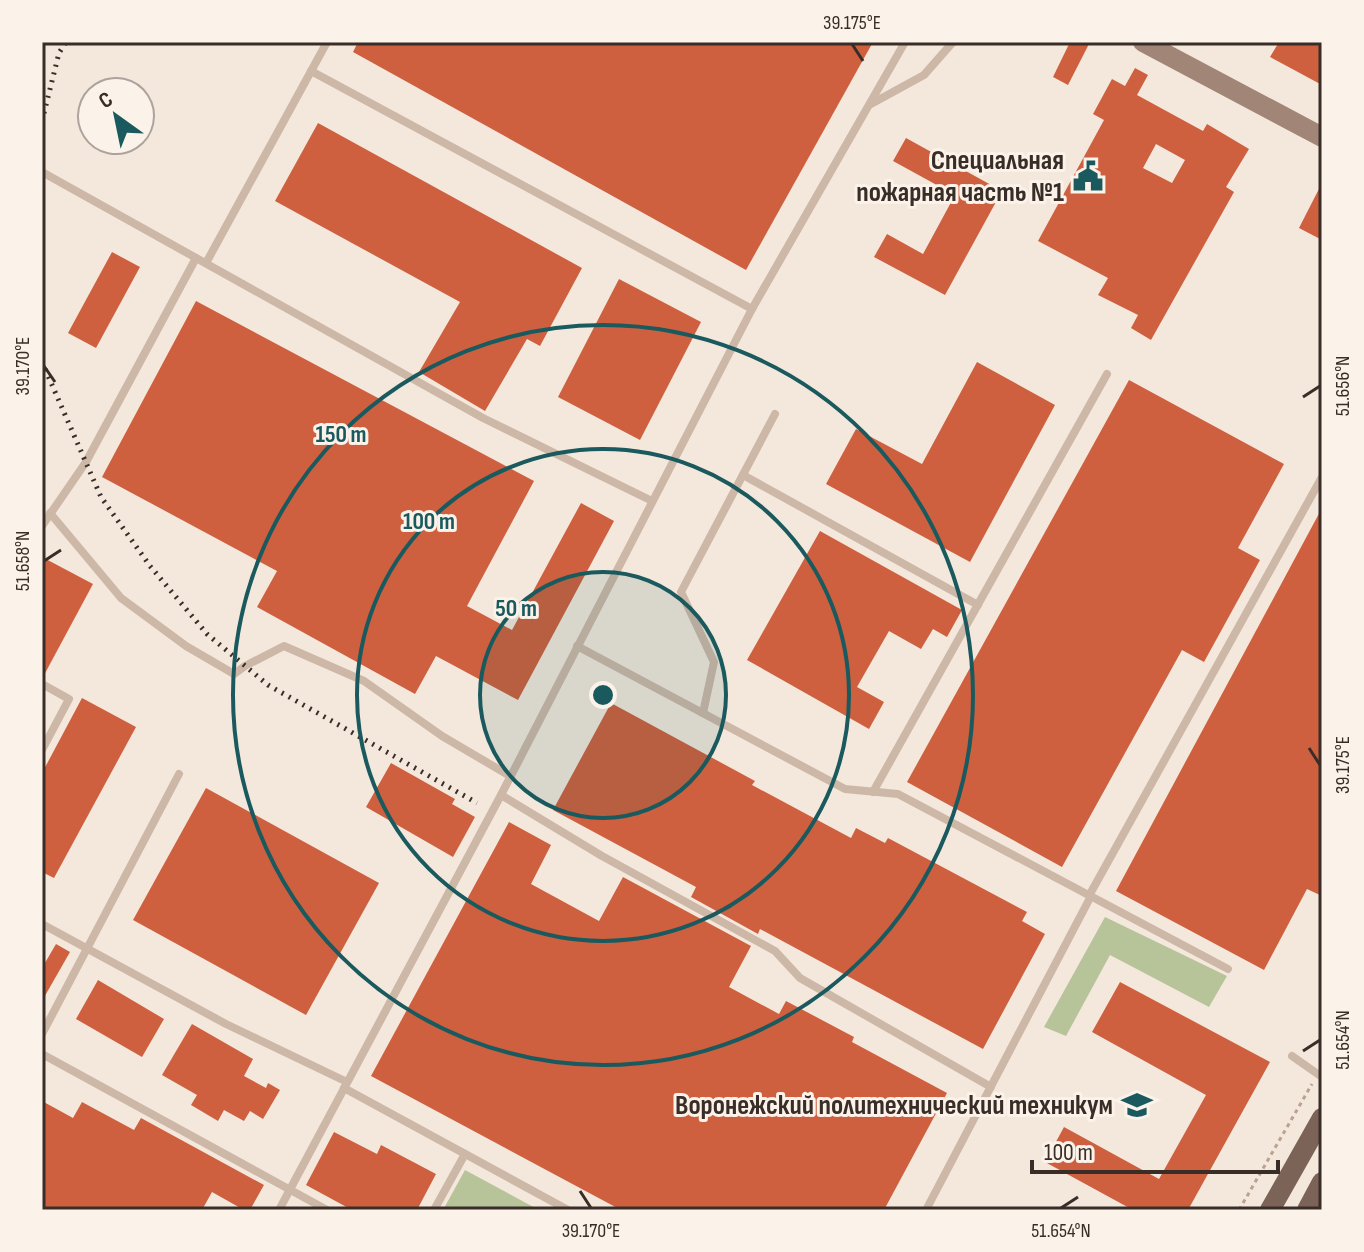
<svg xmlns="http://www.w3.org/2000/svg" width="1364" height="1252" viewBox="0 0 1364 1252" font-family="'Sofia Sans Condensed',sans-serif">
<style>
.green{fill:#b7c49a}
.building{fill:#ce603f;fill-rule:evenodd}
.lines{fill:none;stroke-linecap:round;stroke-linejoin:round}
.path{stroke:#b9a291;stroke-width:3;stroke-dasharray:4 4;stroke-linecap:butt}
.lane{stroke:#cdb8a7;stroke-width:8}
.secondary{stroke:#a18678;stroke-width:20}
.primary{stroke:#7c6358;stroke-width:20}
.rail{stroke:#392d28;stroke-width:5;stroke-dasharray:2 6;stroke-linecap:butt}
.ticks{fill:none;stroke:#392d28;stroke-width:3}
.ring{fill:none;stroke:#1a5a5e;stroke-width:4}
.labels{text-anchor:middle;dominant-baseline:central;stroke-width:6;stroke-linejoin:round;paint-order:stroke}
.poi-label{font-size:28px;font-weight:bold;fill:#392d28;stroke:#fbf2e9;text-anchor:end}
.centre{fill:#1a5a5e;stroke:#fbf2e9;stroke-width:4}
.ring-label{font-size:24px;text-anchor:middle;font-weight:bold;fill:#1a5a5e;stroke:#fbf2e9;stroke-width:6;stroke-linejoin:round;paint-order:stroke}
.neatline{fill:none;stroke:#392d28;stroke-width:3}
.ticks-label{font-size:20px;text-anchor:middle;fill:#392d28}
</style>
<rect width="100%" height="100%" fill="#f4e8dc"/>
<g class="green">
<path d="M1105 917 1227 976 1209 1007 1110 955 1066 1036 1044 1027Z"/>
<path d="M465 1170 539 1210H443Z"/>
</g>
<g class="building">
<path d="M358 42H873L746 270 353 52Z"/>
<path d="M1070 42H1090L1068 85 1053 77Z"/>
<path d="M1279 42H1322V85L1270 57Z"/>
<path d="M1135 68 1148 75 1137 95 1203 131 1207 124 1249 149 1226 187 1234 192 1151 340 1131 328 1138 315 1098 295 1108 278 1038 241 1104 120 1093 114 1112 79 1125 86ZM1156 144 1185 160 1172 183 1143 168Z"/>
<path d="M318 123 582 268 540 346 527 339 485 411 419 372 460 302 275 201Z"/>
<path d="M906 138 1002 191 945 295 874 257 887 234 923 254 955 195 893 161Z"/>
<path d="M1322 183V240L1299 228Z"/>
<path d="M112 252 140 267 96 348 68 333Z"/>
<path d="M619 279 701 322 640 440 558 397Z"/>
<path d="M196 301 534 481 467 606 512 630 581 503 614 521 518 700 436 656 415 694 257 607 277 571 102 477Z"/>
<path d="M977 362 1055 405 970 562 826 484 856 429 922 464Z"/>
<path d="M1129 380 1284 464 1238 548 1260 560 1204 662 1182 650 1062 867 907 782Z"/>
<path d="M1322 508V896L1307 889 1264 970 1116 891Z"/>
<path d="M820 531 962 610 947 637 933 629 921 649 889 631 857 687 884 702 869 729 747 660Z"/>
<path d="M42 557 93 584 43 677H42Z"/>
<path d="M82 698 136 727 54 878 42 872V773Z"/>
<path d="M611 703 755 781 752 785 851 838 856 828 885 843 888 838 1027 912 1022 921 1045 934 983 1049 760 929 758 934 691 897 696 887 553 810Z"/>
<path d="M391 763 455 799 452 804 475 817 453 857 366 807Z"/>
<path d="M206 788 379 883 306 1015 133 920Z"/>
<path d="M509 822 551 845 531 884 599 921 623 877 751 946 729 987 779 1014 786 1001 854 1037 852 1042 947 1093 884 1210H621L371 1076Z"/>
<path d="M56 944 70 952 42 1001V968Z"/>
<path d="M98 980 164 1019 142 1057 76 1019Z"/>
<path d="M1120 982 1270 1062 1188 1210H1133L1045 1162 1064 1127 1159 1179 1206 1095 1092 1032Z"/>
<path d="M192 1024 253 1059 244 1076 266 1088 268 1083 280 1090 263 1119 250 1111 244 1121 224 1110 218 1121 191 1105 197 1095 162 1075Z"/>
<path d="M42 1101 73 1118 82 1102 134 1130 141 1118 264 1185 250 1210H244L212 1192 202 1210H42Z"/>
<path d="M334 1132 377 1154 381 1145 436 1174 417 1210H352L306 1185Z"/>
</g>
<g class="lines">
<path class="path" d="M1239 1210 1312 1084"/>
<g class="lane">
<path d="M311 71 752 309"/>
<path d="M871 104 924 75 953 42"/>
<path d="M42 172 483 418 652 501"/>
<path d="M206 263 327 42"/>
<path d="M743 475 978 605"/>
<path d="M50 513 121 598 186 646 234 674 245 666 284 646 364 681 442 736 510 776"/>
<path d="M42 526 86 462 196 258"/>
<path d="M577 646 845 789 898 794 1228 969"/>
<path d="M42 684 69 699 42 750"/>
<path d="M703 713 714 662 681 592 775 414"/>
<path d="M873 792 1107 374"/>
<path d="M501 795 602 856 775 951 800 978 991 1087"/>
<path d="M1090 894 1322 477"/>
<path d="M42 924 226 1024 347 1082"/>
<path d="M42 1034 179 774"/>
<path d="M42 1054 327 1210"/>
<path d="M1292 1056 1322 1077"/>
<path d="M344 1088 568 1210"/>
<path d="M279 1210 501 795 752 309 905 42"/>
<path d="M434 1210 465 1154"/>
<path d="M926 1210 1091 896"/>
</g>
<path class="secondary" d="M1143 42 1322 137"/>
<g class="primary">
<path d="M1270 1210 1322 1118"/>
<path d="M1307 1210 1322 1182"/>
</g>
<g class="rail">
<path d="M42 121 59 53 66 42"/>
<path d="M42 362 101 497 150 566 207 634 268 685 477 803"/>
</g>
</g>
<path class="ticks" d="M852 44 863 61M44 366 55 382M1303 397 1320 386M44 561 61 550M1309 748 1320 765M1303 1051 1320 1040M580 1191 591 1208M1061 1208 1078 1197"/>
<circle cx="603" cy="695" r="123" fill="#1a5a5e" fill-opacity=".12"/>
<g class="ring">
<circle cx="603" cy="695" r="123"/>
<circle cx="603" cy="695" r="246"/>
<circle cx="603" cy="695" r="370"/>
</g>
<defs>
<g id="civic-bare" transform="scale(2.4)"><path d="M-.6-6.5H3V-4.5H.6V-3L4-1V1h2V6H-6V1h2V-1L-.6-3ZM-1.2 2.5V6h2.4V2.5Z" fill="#1a5a5e" stroke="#fbf2e9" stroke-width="2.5" paint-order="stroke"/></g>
<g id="university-bare" transform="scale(2.4)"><path d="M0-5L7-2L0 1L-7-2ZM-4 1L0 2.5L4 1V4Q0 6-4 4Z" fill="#1a5a5e" stroke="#fbf2e9" stroke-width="2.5" paint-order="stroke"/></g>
</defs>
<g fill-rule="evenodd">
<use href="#civic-bare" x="1088" y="176"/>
<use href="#university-bare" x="1137" y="1105"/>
</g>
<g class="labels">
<g class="poi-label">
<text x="1064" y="160">Специальная<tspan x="1064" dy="32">пожарная часть №1</tspan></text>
<text x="1113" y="1105">Воронежский политехнический техникум</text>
</g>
</g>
<circle cx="603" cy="695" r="12" class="centre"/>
<g class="ring-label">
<text x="341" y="442">150 m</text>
<text x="429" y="529">100 m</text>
<text x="516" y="616">50 m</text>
</g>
<rect width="1364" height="1252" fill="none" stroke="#fbf2e9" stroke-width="88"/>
<g transform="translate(116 116) rotate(327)"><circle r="38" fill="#fbf2e9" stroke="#ada39c" stroke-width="2"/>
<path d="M0-6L14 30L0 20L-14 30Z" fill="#1a5a5e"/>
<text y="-12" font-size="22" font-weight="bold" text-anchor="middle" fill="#392d28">С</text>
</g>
<path d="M1032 1160v12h246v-12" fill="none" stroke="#392d28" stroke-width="4"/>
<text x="1044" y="1160" font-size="24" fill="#392d28" stroke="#fbf2e9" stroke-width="6" paint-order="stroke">100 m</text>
<rect x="44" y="44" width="1276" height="1164" class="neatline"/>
<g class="ticks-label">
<text x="852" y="29">39.175°E</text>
<text transform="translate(22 366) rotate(-90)" y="7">39.170°E</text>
<text transform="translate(1342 386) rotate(-90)" y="7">51.656°N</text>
<text transform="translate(22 561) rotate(-90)" y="7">51.658°N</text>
<text transform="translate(1342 765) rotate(-90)" y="7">39.175°E</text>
<text transform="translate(1342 1040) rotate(-90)" y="7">51.654°N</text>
<text x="591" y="1237">39.170°E</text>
<text x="1061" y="1237">51.654°N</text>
</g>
</svg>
